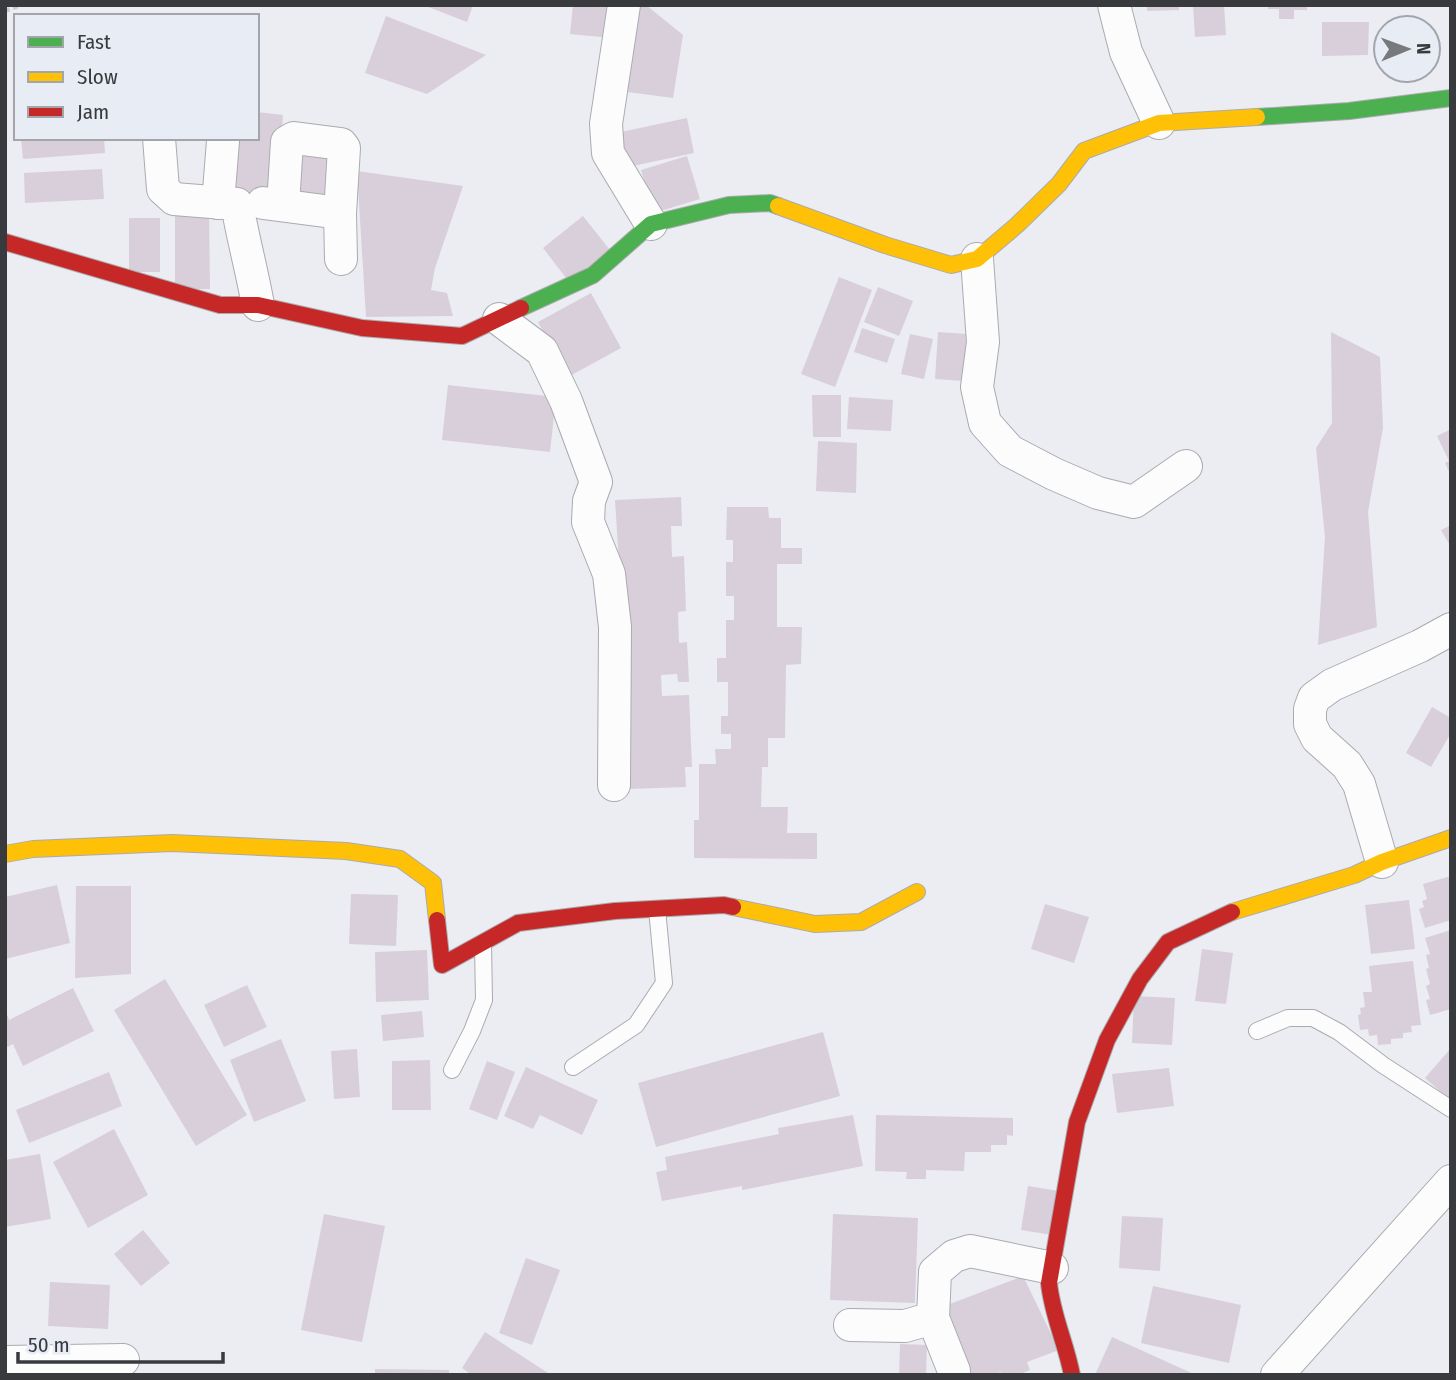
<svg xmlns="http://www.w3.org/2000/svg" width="1456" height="1380" viewBox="0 0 1456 1380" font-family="'Fira Sans Condensed',sans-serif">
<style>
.building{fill:#d9cfda}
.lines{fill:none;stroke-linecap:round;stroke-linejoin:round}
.lane-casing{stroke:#aaabaf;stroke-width:18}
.street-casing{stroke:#aaabaf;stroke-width:34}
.fast-casing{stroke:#aaabaf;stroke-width:18}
.slow-casing{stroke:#aaabaf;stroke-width:18}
.jam-casing{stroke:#aaabaf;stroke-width:18}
.path{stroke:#cacbce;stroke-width:4.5;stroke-dasharray:5 3.5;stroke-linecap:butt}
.lane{stroke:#fcfcfd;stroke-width:16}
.street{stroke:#fcfcfd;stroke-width:32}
.fast{stroke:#4caf50;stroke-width:16}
.slow{stroke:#ffc107;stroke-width:16}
.jam{stroke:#c62828;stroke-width:16}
</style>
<rect width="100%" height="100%" fill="#ebedf2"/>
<g class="building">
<path d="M423 5H473L467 22Z"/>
<path d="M573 5H613L611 38 570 34Z"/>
<path d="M632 5H646L683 35 673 98 620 91Z"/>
<path d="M1147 5H1179V10L1147 11Z"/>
<path d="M1193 5H1224L1226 35 1195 37Z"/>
<path d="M1268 5H1307V10H1294V19H1279V9H1268Z"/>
<path d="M386 16 486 55 427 94 365 73Z"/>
<path d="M1322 22H1369L1368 55 1322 56Z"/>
<path d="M257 112 283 115 277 197 227 191 231 138H257Z"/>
<path d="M687 118 694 153 628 167 621 132Z"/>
<path d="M21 138H104L105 153 23 159Z"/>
<path d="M292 143 340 148 334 205 290 202Z"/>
<path d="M687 156 700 199 654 213 641 170Z"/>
<path d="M102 169 104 199 25 203 24 173Z"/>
<path d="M357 171 463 186 435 268 431 290 447 293 453 316 366 317Z"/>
<path d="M175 210H209L210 289H175Z"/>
<path d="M583 216 610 250 570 283 543 248Z"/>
<rect x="129" y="218" width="31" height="54"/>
<path d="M839 277 872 290 835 387 801 374Z"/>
<path d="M878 287 913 301 899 336 864 322Z"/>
<path d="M591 293 621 348 568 377 538 322Z"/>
<path d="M862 328 895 339 887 363 854 352Z"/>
<path d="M938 332 967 334 964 381 935 379Z"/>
<path d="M1331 332 1380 357 1383 428 1368 512 1377 627 1318 645 1325 537 1316 448 1332 423Z"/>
<path d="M910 334 933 339 924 379 901 374Z"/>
<path d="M448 385 556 397 550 452 442 440Z"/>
<path d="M812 395H841V437H813Z"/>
<path d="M849 397 893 400 891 431 847 429Z"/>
<path d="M1451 429V476L1445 463 1449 461 1437 436Z"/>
<path d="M818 441 857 443 856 493 816 491Z"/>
<path d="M681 497 682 526H671L672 557 684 556 686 611 678 612 679 643 687 642 689 682H678L677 674 661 675 662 696 689 695 692 767H685L686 787 628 789 623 625 615 500Z"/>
<path d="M727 507H768L769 518H781V548H802V564H777V627H802L801 664 786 665 785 738H768V767H762L761 807H788L787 833H817V859L694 858V820H699V764H716L715 749H731V734H721V716H728V682H717V658H726V620H734V596H726V562H733V540H726Z"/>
<path d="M1451 525V547L1441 530Z"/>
<path d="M1432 707 1451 718V733L1431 767 1406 753Z"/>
<path d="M1451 876V920L1425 928 1419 909 1424 907 1422 901 1427 899 1423 884Z"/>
<path d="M57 885 70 943 5 959V897Z"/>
<path d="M76 886H131V974L75 978Z"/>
<path d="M351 894 398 895 396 946 349 944Z"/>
<path d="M1409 900 1415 949 1371 954 1365 905Z"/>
<path d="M1045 904 1089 917 1074 963 1031 949Z"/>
<path d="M1451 930V1009L1430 1015 1426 1000 1430 999 1426 986 1430 984 1426 969 1429 968 1426 955 1430 954 1425 938Z"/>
<path d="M1202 949 1233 953 1226 1004 1195 1001Z"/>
<path d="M427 950 429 1000 376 1002 375 952Z"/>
<path d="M1413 961 1421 1025 1411 1026 1412 1032 1403 1033V1038L1391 1039V1044L1378 1045 1377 1035 1369 1036 1368 1029 1360 1030 1358 1015 1361 1014 1360 1008 1365 1007 1363 992H1372L1369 966Z"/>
<path d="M165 979 247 1115 196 1146 114 1010Z"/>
<path d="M247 985 267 1027 224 1047 204 1005Z"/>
<path d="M73 988 94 1031 23 1066 13 1044 5 1048V1009L9 1020Z"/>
<path d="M1134 996 1175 998 1172 1045 1132 1043Z"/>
<path d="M422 1011 424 1037 383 1041 381 1015Z"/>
<path d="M823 1032 840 1096 656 1147 638 1083Z"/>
<path d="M281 1039 306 1101 254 1122 230 1060Z"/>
<path d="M1451 1048V1101L1425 1078Z"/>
<path d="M357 1049 360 1097 334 1099 331 1051Z"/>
<path d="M430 1060 431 1110H392V1061Z"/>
<path d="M487 1061 515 1072 497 1120 469 1109Z"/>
<path d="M526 1067 598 1100 582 1135 540 1115 533 1129 504 1116Z"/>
<path d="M1169 1068 1174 1106 1117 1113 1112 1074Z"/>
<path d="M109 1072 122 1106 29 1143 16 1110Z"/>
<path d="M853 1115 863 1166 742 1190V1186L662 1201 656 1172 667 1170 665 1157 779 1134 778 1128Z"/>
<path d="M876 1115 1013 1118V1136L1007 1135V1145H991V1152H965L964 1171 926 1170V1179H906L907 1172 875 1171Z"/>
<path d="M114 1129 148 1195 88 1228 53 1162Z"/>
<path d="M40 1154 51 1219 5 1227V1160Z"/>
<path d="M1028 1186 1059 1191 1052 1235 1021 1230Z"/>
<path d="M324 1214 385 1226 362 1342 301 1330Z"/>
<path d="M833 1214 918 1218 915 1303 830 1300Z"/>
<path d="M1122 1216 1163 1218 1160 1271 1119 1268Z"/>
<path d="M143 1230 170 1263 141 1286 114 1254Z"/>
<path d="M526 1258 560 1270 532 1345 499 1333Z"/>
<path d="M1023 1276 1059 1350 1027 1362 1030 1370 1018 1375H1002L1001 1372 993 1375H968L942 1307Z"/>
<path d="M50 1282 110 1285 108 1329 48 1326Z"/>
<path d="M1153 1286 1241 1305 1229 1363 1141 1343Z"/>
<path d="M485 1332 551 1375H472L462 1368Z"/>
<path d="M1112 1337 1196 1375H1095Z"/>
<path d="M900 1344 927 1345 926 1375H899Z"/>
<path d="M375 1369 449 1370V1375H375Z"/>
</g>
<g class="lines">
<g class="lane-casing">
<g id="lane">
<path d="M1257 1031 1288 1018H1313L1339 1032 1383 1065 1451 1109"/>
<path d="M573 1067 636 1025 664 983 657 909"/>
<path d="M452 1070 472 1031 484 1000 483 944"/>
</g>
</g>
<g class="street-casing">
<g id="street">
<path d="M624 5 606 124 608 153 651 224"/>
<path d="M1114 5 1126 52 1159 123"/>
<path d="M159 138 163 189 174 199 237 204C243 239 252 271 258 305"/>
<path d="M218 203 223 141"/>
<path d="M263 203 340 213 341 259"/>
<path d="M283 205 287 142 294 138 341 144 344 148 340 213"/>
<path d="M977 259 983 342 977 387 985 423 1010 451 1054 474 1098 493 1134 502 1186 466"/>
<path d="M499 319 542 351 566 401 596 482 589 501 588 522 609 574 615 627 614 785"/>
<path d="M1382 862 1359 784 1347 765 1317 738 1310 724V709L1314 698 1332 685 1420 646 1451 629"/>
<path d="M850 1325 905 1326 933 1318"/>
<path d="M5 1362 123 1360"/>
<path d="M954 1371 933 1318 935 1272 954 1256 970 1251 1052 1268"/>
<path d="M1277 1375 1451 1181"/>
</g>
</g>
<g class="fast-casing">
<g id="fast">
<path d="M1257 117 1349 111 1451 98"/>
<path d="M521 308 593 275 651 224 729 205 770 203 778 206"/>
</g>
</g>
<g class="slow-casing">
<g id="slow">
<path d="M778 206 885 245 951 265 977 259 1017 225 1059 184 1084 151 1159 123 1257 117"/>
<path d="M5 854 33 849 172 843 346 851 400 859 433 883 437 920"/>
<path d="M733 907 815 924 861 922 917 892"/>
<path d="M1232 912 1354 875 1382 862 1451 838"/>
</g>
</g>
<g class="jam-casing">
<g id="jam">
<path d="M5 242 220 305H258L362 328 462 336 521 308"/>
<path d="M437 920 442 965 518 923 615 911 724 905 733 907"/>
<path d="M1072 1375C1066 1343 1052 1315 1049 1283L1077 1122 1107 1040 1140 979 1168 942 1232 912"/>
</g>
</g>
<path class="path" d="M5 11 21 5"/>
<use href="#lane" class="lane"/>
<use href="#street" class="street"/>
<use href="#fast" class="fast"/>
<use href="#slow" class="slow"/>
<use href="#jam" class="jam"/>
</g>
<rect width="1456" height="1380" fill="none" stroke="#393a3e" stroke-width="14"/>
<rect x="14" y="14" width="245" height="126" fill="#e8ecf5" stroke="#a2a5ac" stroke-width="2"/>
<rect x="28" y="37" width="35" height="10" fill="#4caf50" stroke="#a2a5ac" stroke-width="2"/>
<text x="77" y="49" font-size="21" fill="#393a3e">Fast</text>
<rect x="28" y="72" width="35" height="10" fill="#ffc107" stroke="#a2a5ac" stroke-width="2"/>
<text x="77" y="84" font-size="21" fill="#393a3e">Slow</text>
<rect x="28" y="107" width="35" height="10" fill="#c62828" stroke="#a2a5ac" stroke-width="2"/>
<text x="77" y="119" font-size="21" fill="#393a3e">Jam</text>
<g transform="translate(1407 49) rotate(89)"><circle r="33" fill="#e8ecf5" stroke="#a2a5ac" stroke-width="2"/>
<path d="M0-5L12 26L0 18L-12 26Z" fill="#77797d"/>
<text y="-10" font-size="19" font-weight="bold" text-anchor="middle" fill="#393a3e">N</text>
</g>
<path d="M18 1352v10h205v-10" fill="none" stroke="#393a3e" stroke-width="3.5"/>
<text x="28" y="1352" font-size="21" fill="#393a3e" stroke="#e8ecf5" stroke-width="5" paint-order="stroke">50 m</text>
</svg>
